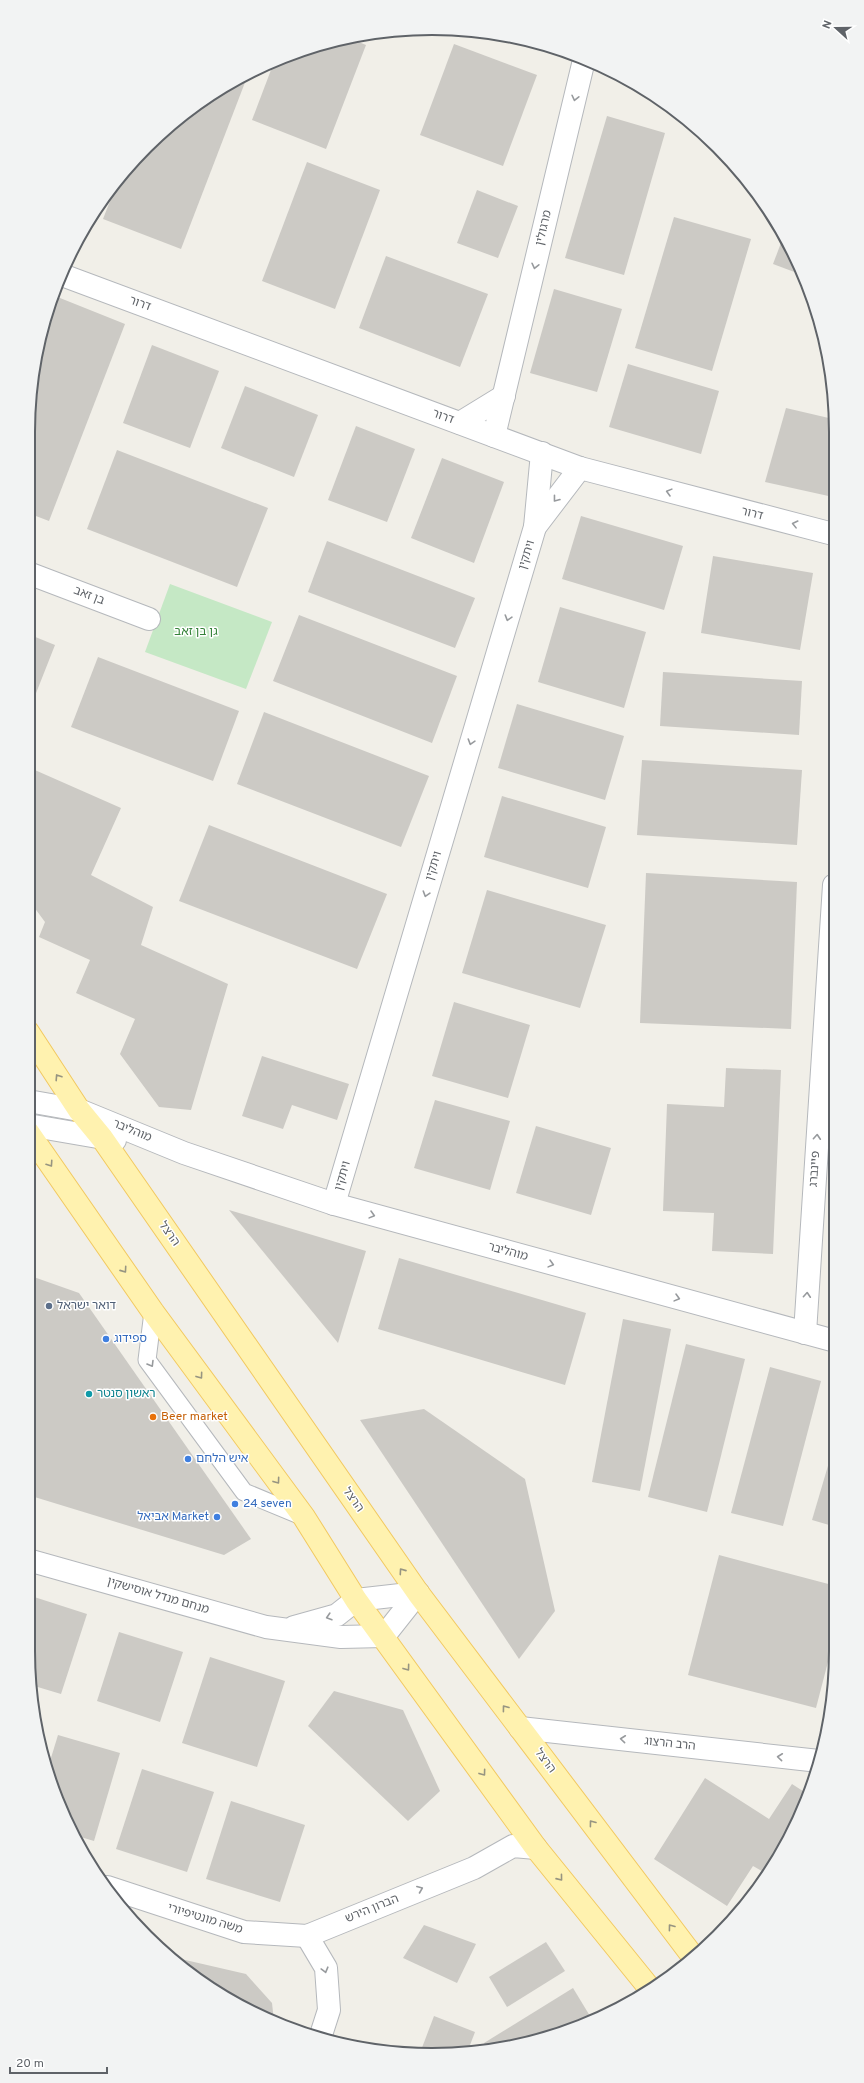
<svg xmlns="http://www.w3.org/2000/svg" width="864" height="2083" viewBox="0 0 864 2083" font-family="Overpass,'Noto Sans Hebrew',sans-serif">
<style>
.green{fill:#c5e8c5}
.building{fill:#cccac5}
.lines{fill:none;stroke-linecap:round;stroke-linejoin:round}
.service-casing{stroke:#b5b8bc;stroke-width:19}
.minor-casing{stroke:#b5b8bc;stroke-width:24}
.primary-casing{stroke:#f2c960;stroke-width:24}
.service{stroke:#fff;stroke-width:17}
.minor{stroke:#fff;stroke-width:22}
.primary{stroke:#fff2af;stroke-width:22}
.oneway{stroke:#979a9d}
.oneway2{stroke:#979581}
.service-dot{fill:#5c6f8a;stroke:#fff;stroke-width:1.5}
.shop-dot{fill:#3f7fe0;stroke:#fff;stroke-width:1.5}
.culture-dot{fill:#0f9aa8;stroke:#fff;stroke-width:1.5}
.food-dot{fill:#e8710a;stroke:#fff;stroke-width:1.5}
.labels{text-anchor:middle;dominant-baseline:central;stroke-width:3;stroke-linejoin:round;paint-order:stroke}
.street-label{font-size:12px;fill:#5f6368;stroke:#fff}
.park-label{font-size:12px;fill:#348238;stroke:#fff}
.service-label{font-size:12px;fill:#4e5e75;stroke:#fff;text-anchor:start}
.shop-label{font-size:12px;fill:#366cbe;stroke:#fff;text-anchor:start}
.culture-label{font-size:12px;fill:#0d838f;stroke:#fff;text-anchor:start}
.food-label{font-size:12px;fill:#c56008;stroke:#fff;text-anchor:start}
.rim{fill:none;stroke:#5f6368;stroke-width:2}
</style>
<rect width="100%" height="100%" fill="#f1efe8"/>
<path class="green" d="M170 584 272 622 246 689 145 652Z"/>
<g class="building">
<path d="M349 38 366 45 326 149 252 120 274 62 327 42Z"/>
<path d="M454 44 537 75 503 166 420 135Z"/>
<path d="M249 72 181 249 103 219 119 178 128 166 186 112Z"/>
<path d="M607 116 665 133 624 275 565 258Z"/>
<path d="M307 162 380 190 335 309 262 281Z"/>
<path d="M477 190 518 206 498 258 457 243Z"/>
<path d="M674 217 751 239 712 371 635 348Z"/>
<path d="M784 235 796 258 805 276 773 264Z"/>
<path d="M386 256 488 294 460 367 359 328Z"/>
<path d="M554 289 622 309 597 392 530 373Z"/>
<path d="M55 296 125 324 49 521 28 513V432L31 379 45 322Z"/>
<path d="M152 345 219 371 190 448 123 423Z"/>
<path d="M628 364 719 391 701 454 609 427Z"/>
<path d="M245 386 318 415 294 477 221 448Z"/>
<path d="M786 408 833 419V497L765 482Z"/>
<path d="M356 426 415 449 387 522 328 500Z"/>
<path d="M117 450 268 508 237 587 87 529Z"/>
<path d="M442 458 504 482 474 563 411 538Z"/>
<path d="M581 516 683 546 664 610 562 579Z"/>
<path d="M327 541 475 598 455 648 308 592Z"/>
<path d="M713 556 813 573 800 650 701 633Z"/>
<path d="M560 607 646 632 624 708 538 682Z"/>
<path d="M299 615 457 676 432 743 273 681Z"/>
<path d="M28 634 55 645 29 711 28 710Z"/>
<path d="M98 657 239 711 213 781 71 727Z"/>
<path d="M663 672 802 681 799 735 660 726Z"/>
<path d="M517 704 624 736 605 800 498 768Z"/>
<path d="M264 712 429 776 401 847 237 784Z"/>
<path d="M642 760 802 770 797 845 637 835Z"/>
<path d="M28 767 121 808 91 875 153 907 141 945 228 984 191 1110 159 1107 120 1054 135 1019 76 993 90 960 39 937 45 922 28 899Z"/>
<path d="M502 796 606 827 588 888 484 857Z"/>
<path d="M209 825 387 894 357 969 179 901Z"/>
<path d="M646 873 797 882 791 1029 640 1023Z"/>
<path d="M487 890 606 925 580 1008 462 973Z"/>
<path d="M454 1002 530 1025 508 1098 432 1076Z"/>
<path d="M262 1056 349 1084 337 1120 292 1105 283 1129 242 1116Z"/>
<path d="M726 1068 781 1070 773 1254 712 1251 714 1213 663 1211 667 1104 724 1107Z"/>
<path d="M435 1100 510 1121 490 1190 414 1168Z"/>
<path d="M536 1126 611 1148 591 1215 516 1193Z"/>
<path d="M229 1210 366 1251 338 1343Z"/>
<path d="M399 1258 586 1313 565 1385 378 1329Z"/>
<path d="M28 1275 79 1293 251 1539 224 1555 28 1495Z"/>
<path d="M623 1319 671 1329 640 1491 592 1482Z"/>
<path d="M686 1344 745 1359 707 1512 648 1497Z"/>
<path d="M770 1367 821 1381 783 1526 731 1513Z"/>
<path d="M424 1409 525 1479 555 1611 519 1659 360 1420Z"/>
<path d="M835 1442 836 1527 812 1520Z"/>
<path d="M719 1555 836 1586V1631L816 1708 688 1675Z"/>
<path d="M28 1595 87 1614 61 1694 31 1685 28 1651Z"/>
<path d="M119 1632 183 1652 160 1722 97 1701Z"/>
<path d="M210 1657 285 1681 257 1767 182 1743Z"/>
<path d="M334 1691 403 1710 440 1791 408 1821 308 1726Z"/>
<path d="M36 1728 42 1730 38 1740 36 1730Z"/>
<path d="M58 1735 120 1753 94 1841 74 1835 50 1781 47 1771Z"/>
<path d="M142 1769 214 1792 187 1872 116 1849Z"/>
<path d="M705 1778 769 1819 792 1784 809 1795 794 1830 767 1874 753 1866 727 1906 654 1859Z"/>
<path d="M231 1801 305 1825 280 1902 206 1879Z"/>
<path d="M424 1925 476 1944 457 1983 403 1958Z"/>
<path d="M546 1942 565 1971 507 2007 489 1977Z"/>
<path d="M168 1956 246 1974 272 2003 274 2021 230 2001Z"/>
<path d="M573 1988 593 2021 511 2047 488 2050 484 2043Z"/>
<path d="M434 2016 475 2032 467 2053H420Z"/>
</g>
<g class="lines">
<g class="service-casing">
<path id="service" d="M153 1312 147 1360 244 1492 304 1517"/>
</g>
<g class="minor-casing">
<g id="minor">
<path d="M62 275 580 468 833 534"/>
<path d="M460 423 504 396"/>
<path d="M494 436 584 60"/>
<path d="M535 527 542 453"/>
<path d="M28 573 149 619"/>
<path d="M28 1101 79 1110 184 1153 334 1204 835 1341"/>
<path d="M28 1125 115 1140"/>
<path d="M334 1204 535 527 580 468"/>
<path d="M805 1333 834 885"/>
<path d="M28 1560 266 1627 341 1637 384 1636 418 1593"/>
<path d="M294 1627 337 1615 356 1600 418 1593"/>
<path d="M520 1728 819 1761"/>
<path d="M107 1887 244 1932 307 1936 474 1868 513 1846 536 1848"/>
<path d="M307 1936 326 1968 329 2010 320 2038"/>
</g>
</g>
<g class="primary-casing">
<g id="primary">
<path d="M28 1032 79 1110 102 1138 418 1593 694 1958"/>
<path d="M28 1132 153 1312 304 1517 356 1600 536 1848 651 1990"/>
</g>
</g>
<use href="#service" class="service"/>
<use href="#minor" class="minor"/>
<use href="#primary" class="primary"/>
</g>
<defs><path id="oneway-chevron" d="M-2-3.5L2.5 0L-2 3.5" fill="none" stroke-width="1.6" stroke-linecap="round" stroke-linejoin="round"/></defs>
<g class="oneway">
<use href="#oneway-chevron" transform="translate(575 98) rotate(103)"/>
<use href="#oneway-chevron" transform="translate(535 266) rotate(103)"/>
<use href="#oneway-chevron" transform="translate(669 492) rotate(-165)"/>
<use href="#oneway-chevron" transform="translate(556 499) rotate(128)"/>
<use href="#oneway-chevron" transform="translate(795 524) rotate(-166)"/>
<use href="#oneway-chevron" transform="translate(508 618) rotate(107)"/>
<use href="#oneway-chevron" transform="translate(471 742) rotate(107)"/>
<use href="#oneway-chevron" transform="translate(426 894) rotate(107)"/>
<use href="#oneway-chevron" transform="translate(817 1137) rotate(-86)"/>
<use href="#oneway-chevron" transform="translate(372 1215) rotate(15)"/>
<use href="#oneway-chevron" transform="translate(551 1264) rotate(15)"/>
<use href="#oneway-chevron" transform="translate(807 1295) rotate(-86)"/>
<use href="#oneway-chevron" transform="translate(677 1298) rotate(15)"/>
<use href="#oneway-chevron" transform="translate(151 1364) rotate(59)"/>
<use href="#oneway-chevron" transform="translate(329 1617) rotate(163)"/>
<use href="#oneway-chevron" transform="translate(623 1739) rotate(-174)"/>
<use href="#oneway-chevron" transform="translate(780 1757) rotate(-174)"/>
<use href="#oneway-chevron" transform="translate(420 1889) rotate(-22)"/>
<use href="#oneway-chevron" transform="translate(325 1970) rotate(75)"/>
</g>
<g class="oneway2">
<use href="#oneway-chevron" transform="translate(58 1077) rotate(-123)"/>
<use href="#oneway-chevron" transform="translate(50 1164) rotate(56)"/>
<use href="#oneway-chevron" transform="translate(124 1270) rotate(55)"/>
<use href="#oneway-chevron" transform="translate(200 1376) rotate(54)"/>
<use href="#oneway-chevron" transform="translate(277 1481) rotate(54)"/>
<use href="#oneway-chevron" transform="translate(402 1571) rotate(-125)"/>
<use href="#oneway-chevron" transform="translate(407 1668) rotate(54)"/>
<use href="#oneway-chevron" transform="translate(505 1708) rotate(-127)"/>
<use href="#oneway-chevron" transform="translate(483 1773) rotate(54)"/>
<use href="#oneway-chevron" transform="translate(592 1823) rotate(-127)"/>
<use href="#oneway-chevron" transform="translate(560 1878) rotate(51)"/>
<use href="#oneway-chevron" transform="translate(671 1927) rotate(-127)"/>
</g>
<circle class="service-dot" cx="49" cy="1306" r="4"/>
<g class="shop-dot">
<circle cx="106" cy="1339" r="4"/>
<circle cx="188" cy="1459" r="4"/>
<circle cx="235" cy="1504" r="4"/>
<circle cx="217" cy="1517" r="4"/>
</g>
<circle class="culture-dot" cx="89" cy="1394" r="4"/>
<circle class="food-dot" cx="153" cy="1417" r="4"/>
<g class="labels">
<g class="street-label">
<text transform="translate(544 228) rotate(-77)">מרגולין</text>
<text transform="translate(140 304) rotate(20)">דרור</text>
<text transform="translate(443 417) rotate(20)">דרור</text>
<text transform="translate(752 514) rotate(14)">דרור</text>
<text transform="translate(527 555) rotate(-73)">ויתקין</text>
<text transform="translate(89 596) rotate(21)">בן זאב</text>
<text transform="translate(434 866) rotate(-73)">ויתקין</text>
<text transform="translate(132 1131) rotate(22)">מוהליבר</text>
<text transform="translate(815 1169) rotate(-86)">פיינברג</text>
<text transform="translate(343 1176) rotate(-74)">ויתקין</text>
<text transform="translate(169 1234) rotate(55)">הרצל</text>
<text transform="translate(508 1252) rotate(15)">מוהליבר</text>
<text transform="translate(353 1500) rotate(55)">הרצל</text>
<text transform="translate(158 1596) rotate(16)">מנחם מנדל אוסישקין</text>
<text transform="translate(670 1744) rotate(6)">הרב הרצוג</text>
<text transform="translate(545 1761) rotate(53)">הרצל</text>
<text transform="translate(372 1909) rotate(-22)">הברון הירש</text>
<text transform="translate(205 1919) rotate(17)">משה מונטיפיורי</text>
</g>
<g class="park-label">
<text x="196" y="632">גן בן זאב</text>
</g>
<g class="service-label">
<text x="57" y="1306">דואר ישראל</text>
</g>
<g class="shop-label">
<text x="114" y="1339">ספידוג</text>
<text x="196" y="1459">איש הלחם</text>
<text x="243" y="1504">24 seven</text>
<text x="209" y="1517" text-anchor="end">אביאל Market</text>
</g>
<g class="culture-label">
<text x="97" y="1394">ראשון סנטר</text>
</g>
<g class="food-label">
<text x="161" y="1417">Beer market</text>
</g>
</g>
<path d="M0 0H864V2083H0ZM432 35H432A397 397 0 0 1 829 432V1651A397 397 0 0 1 432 2048H432A397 397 0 0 1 35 1651V432A397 397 0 0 1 432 35Z" fill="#f2f3f3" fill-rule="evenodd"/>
<path class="rim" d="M432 35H432A397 397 0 0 1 829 432V1651A397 397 0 0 1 432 2048H432A397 397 0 0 1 35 1651V432A397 397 0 0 1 432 35Z"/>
<g transform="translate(836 28) rotate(291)" stroke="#ffffff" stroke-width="3" paint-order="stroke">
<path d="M0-3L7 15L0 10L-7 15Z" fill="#5f6368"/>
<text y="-6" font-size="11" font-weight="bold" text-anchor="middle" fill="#5f6368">N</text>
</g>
<path d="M10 2067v6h97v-6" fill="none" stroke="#5f6368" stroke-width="2"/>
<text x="16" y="2067" font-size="12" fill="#5f6368" stroke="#ffffff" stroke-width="3" paint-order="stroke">20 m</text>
</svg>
